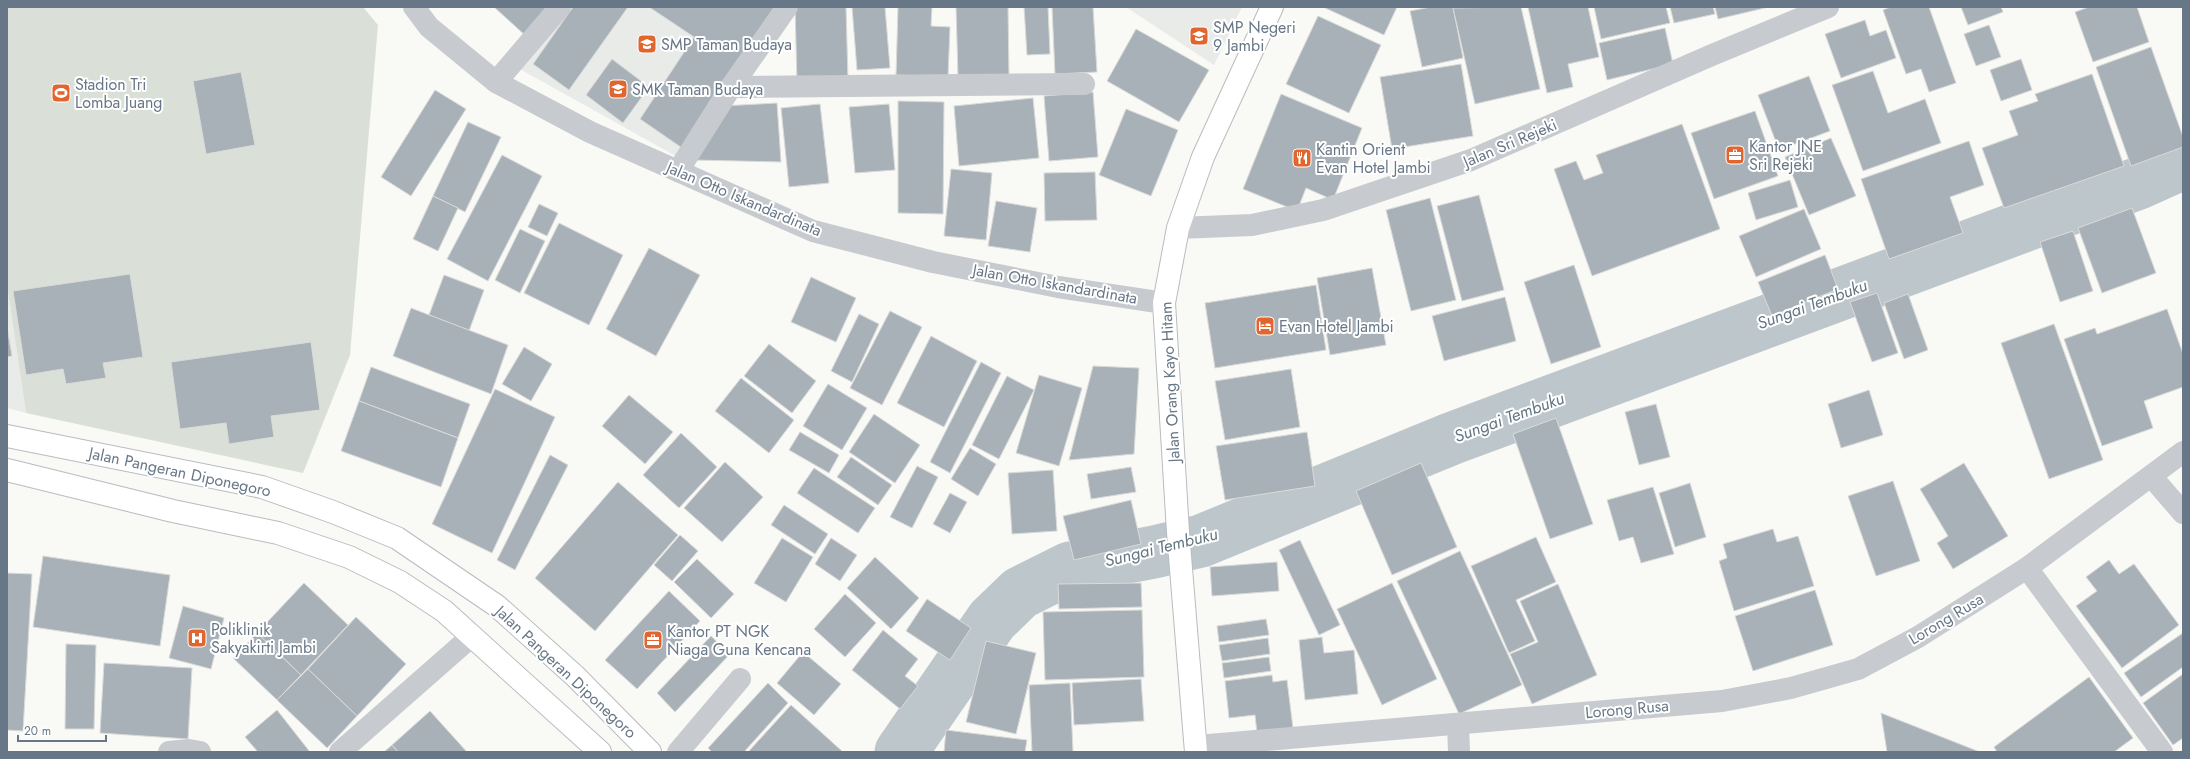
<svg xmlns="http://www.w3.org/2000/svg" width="2190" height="759" viewBox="0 0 2190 759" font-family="Jost,sans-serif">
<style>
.built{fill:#e9ebe9}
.green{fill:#dae0d7}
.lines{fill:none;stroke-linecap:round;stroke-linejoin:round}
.river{stroke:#bdc6cb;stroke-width:53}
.building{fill:#a8b1b7;stroke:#dadbd9}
.major-casing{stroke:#b8bcc0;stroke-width:24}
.minor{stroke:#c7cace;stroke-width:22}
.major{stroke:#fff;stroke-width:22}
.labels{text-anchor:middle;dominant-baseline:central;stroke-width:4;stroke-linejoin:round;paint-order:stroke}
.poi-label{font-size:16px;fill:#687787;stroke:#fff;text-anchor:start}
.street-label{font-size:16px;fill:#687787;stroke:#fff}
.water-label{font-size:17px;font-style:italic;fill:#647782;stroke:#fff}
</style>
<rect width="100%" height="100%" fill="#f9f9f6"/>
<g class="built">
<path d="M567 7H782L681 159 518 68Z"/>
<path d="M1126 7H1242L1214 65Z"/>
<path d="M7 285 26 413 7 408Z"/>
</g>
<path class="green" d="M7 7H363L378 25 350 355 303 473 26 413 7 285Z"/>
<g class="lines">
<path class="river" d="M901 752 992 620 1020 593 1070 568 1154 552 1201 541 1453 438 2139 183 2183 163"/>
</g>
<g class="building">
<path d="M494 7H554L527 37Z"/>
<path d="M573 7H628L569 90 533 64Z"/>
<path d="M649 7H779L685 150 640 119 694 37Z"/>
<path d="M795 7H846L848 80 797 82Z"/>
<path d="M852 7H885L890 68 857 70Z"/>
<path d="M898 7H932L931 26 950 27 948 77 896 75Z"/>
<path d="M956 7H1008L1009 76 958 77Z"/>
<path d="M1024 7H1048L1050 54 1027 55Z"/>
<path d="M1052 7H1093L1097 72 1055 74Z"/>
<path d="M1323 7H1397L1384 35Z"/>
<path d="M1431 7H1453L1463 58 1422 67 1410 11Z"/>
<path d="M1521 7 1540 89 1475 104 1453 8Z"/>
<path d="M1528 7H1588L1599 57 1568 64 1573 87 1547 93Z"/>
<path d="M1594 7H1666L1670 23 1601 39Z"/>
<path d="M1670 7H1713L1715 14 1674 23Z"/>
<path d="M1715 7H1769L1718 19Z"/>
<path d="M1891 7H1929L1956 83 1929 92 1921 69 1906 74 1883 10Z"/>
<path d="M1961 7H2001L2003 12 1968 25Z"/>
<path d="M2089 7H2137L2149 42 2093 62 2075 12Z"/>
<path d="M1318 16 1381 45 1349 113 1286 84Z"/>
<path d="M1865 20 1870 36 1886 30 1896 58 1841 78 1825 34Z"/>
<path d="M1989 25 2001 57 1976 66 1964 34Z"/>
<path d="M1665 28 1673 64 1607 80 1599 43Z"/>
<path d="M1136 29 1209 70 1179 122 1107 81Z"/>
<path d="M2151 47 2183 137V147L2131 166 2096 67Z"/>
<path d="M612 59 649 87 623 123 586 95Z"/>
<path d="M2021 59 2032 90 2001 101 1990 70Z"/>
<path d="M1461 64 1473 136 1392 149 1380 77Z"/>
<path d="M1873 71 1888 113 1925 99 1941 143 1863 171 1832 85Z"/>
<path d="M241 72 255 145 206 154 193 81Z"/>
<path d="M2092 74 2124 166 2004 208 1982 148 2018 135 2009 111 2038 101 2035 94Z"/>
<path d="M1809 76 1830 131 1779 150 1758 95Z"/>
<path d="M435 90 466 109 411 196 381 177Z"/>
<path d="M1093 92 1098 157 1049 161 1044 96Z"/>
<path d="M1281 94 1362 128 1333 200 1306 188 1297 211 1243 189Z"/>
<path d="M1033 98 1039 158 959 166 954 106Z"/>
<path d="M898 101 944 102 943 214 898 213Z"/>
<path d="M777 103 781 162 693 160 722 106Z"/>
<path d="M820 104 829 183 789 187 781 108Z"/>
<path d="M889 104 895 170 855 173 849 107Z"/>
<path d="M1126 109 1178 130 1151 196 1099 175Z"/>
<path d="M1755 111 1778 176 1714 199 1691 133Z"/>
<path d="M468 122 501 137 465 212 433 196Z"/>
<path d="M1682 124 1720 229 1592 276 1554 169 1576 161 1584 180 1603 173 1596 155Z"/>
<path d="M1831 138 1856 196 1809 215 1785 157Z"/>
<path d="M1969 141 1984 185 1950 197 1963 233 1889 259 1861 179Z"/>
<path d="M502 155 542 176 488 281 447 259Z"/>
<path d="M951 169 992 173 986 240 944 236Z"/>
<path d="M1095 172 1097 220 1045 221 1044 173Z"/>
<path d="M1790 180 1798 207 1756 220 1748 193Z"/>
<path d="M1479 195 1504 290 1462 301 1437 206Z"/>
<path d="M433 196 458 208 438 251 413 239Z"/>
<path d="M1430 198 1456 300 1411 311 1386 210Z"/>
<path d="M996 201 1037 208 1030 252 988 246Z"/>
<path d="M539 204 558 213 547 236 528 227Z"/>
<path d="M2132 208 2156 273 2102 293 2078 228Z"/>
<path d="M1804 209 1821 249 1756 277 1739 236Z"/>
<path d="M559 223 623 255 589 325 524 293Z"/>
<path d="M520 229 545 241 520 293 495 280Z"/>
<path d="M2073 231 2093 291 2060 302 2040 242Z"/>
<path d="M649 248 700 275 656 356 606 329Z"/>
<path d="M1825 255 1838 289 1772 316 1758 282Z"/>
<path d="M1574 265 1601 347 1551 364 1524 282Z"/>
<path d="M1372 268 1386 345 1330 355 1317 278Z"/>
<path d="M130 274 143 357 103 363 106 378 66 384 63 369 26 375 13 291Z"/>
<path d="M444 275 484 290 469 331 429 315Z"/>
<path d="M811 277 856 298 836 342 791 322Z"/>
<path d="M1316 285 1326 350 1215 368 1205 303Z"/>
<path d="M1877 293 1898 353 1872 362 1850 302Z"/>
<path d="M1908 294 1928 350 1904 359 1884 303Z"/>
<path d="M1505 297 1516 341 1444 361 1432 316Z"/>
<path d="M411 308 508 345 491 394 393 356Z"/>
<path d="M2167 309 2183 354V387L2144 401 2153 428 2102 446 2064 339 2095 328 2097 334Z"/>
<path d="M890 311 922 327 882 405 850 388Z"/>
<path d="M859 314 879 324 852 382 831 371Z"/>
<path d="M2054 324 2103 460 2049 479 2001 343Z"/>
<path d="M7 327 12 356 7 357Z"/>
<path d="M931 336 977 361 944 427 897 403Z"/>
<path d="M311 342 320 410 271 416 274 437 229 444 226 423 180 429 171 362Z"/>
<path d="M769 344 816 381 792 413 744 376Z"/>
<path d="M524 347 552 364 531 401 502 384Z"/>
<path d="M981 362 1001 373 950 473 930 462Z"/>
<path d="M1093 366 1139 368 1134 454 1069 460Z"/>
<path d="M371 367 470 404 458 438 359 401Z"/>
<path d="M1291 369 1300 427 1225 440 1215 381Z"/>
<path d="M1039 375 1082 388 1059 466 1016 453Z"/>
<path d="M1007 376 1034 390 999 459 972 445Z"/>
<path d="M741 378 794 420 769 453 715 411Z"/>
<path d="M828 384 867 408 842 450 803 426Z"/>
<path d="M495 389 555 417 492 553 432 524Z"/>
<path d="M1869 390 1883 435 1841 448 1828 404Z"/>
<path d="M629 395 673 432 645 464 602 426Z"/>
<path d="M359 401 458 438 441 487 341 451Z"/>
<path d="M1656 404 1670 457 1639 465 1625 412Z"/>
<path d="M874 414 920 445 895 483 849 452Z"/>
<path d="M1556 418 1593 524 1550 539 1513 434Z"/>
<path d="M800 432 839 455 829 473 789 450Z"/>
<path d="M1307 432 1315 486 1225 500 1216 446Z"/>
<path d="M681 433 717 467 679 508 643 475Z"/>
<path d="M970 448 996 464 978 496 951 479Z"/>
<path d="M550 455 568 465 515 570 497 560Z"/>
<path d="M851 457 892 485 878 505 837 477Z"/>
<path d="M725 462 763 497 722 542 684 508Z"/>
<path d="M1421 463 1457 547 1392 575 1356 491Z"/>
<path d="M1964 463 2008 536 1953 569 1937 543 1948 536 1920 489Z"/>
<path d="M917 466 938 477 912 528 890 517Z"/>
<path d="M1131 467 1136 492 1091 499 1087 474Z"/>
<path d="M814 468 875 508 858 533 797 493Z"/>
<path d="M1053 470 1057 531 1012 534 1008 473Z"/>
<path d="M1893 481 1920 561 1876 576 1848 496Z"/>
<path d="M618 482 678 535 595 631 535 578Z"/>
<path d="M1690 483 1706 537 1675 547 1659 493Z"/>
<path d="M1653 487 1674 554 1641 563 1633 537 1619 541 1607 500Z"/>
<path d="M950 493 967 502 950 533 933 524Z"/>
<path d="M1131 500 1141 544 1074 560 1063 516Z"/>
<path d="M784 505 828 534 815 554 771 525Z"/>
<path d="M1773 529 1777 542 1798 536 1814 586 1734 611 1719 561 1727 558 1723 544Z"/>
<path d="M680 535 698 551 672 581 654 565Z"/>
<path d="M1536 537 1556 582 1516 600 1535 641 1509 653 1471 566Z"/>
<path d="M782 538 813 557 786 602 754 583Z"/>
<path d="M831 538 857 555 840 581 815 564Z"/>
<path d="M1300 540 1340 625 1319 635 1279 550Z"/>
<path d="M1460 551 1522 685 1459 714 1397 581Z"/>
<path d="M43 556 170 575 160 646 33 627Z"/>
<path d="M875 557 919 598 891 629 847 588Z"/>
<path d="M697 559 734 594 711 618 674 582Z"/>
<path d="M2109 560 2119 574 2134 564 2179 625 2122 668 2076 606 2097 591 2086 577Z"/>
<path d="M1277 562 1279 591 1212 596 1210 567Z"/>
<path d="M7 573 32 574 23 731 7 730Z"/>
<path d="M304 583 348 625 301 675 257 633Z"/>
<path d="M1141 583 1142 607 1059 609 1058 584Z"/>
<path d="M1392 583 1437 679 1382 705 1337 609Z"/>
<path d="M1558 584 1597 675 1532 704 1510 654 1538 642 1520 601Z"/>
<path d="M1815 590 1833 645 1753 671 1735 616Z"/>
<path d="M669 591 700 621 637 689 605 660Z"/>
<path d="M845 594 876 623 845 657 814 629Z"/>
<path d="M927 599 971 628 950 660 906 631Z"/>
<path d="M183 606 224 618 211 669 169 658Z"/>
<path d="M1142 610 1144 677 1045 680 1043 612Z"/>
<path d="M356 617 406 664 357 716 308 669Z"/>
<path d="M1266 619 1269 635 1219 642 1217 626Z"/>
<path d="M883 630 918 659 905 676 918 686 900 709 852 670Z"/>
<path d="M257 633 301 675 277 700 233 658Z"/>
<path d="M2183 633V667L2141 697 2124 673Z"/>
<path d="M711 636 730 654 675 712 657 693Z"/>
<path d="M1322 637 1324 653 1354 650 1358 694 1305 700 1299 640Z"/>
<path d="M1268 638 1270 654 1222 661 1219 645Z"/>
<path d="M986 641 1036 653 1016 734 966 722Z"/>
<path d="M66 644 96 645 94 729H65Z"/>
<path d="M803 652 841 684 814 715 777 683Z"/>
<path d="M1269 657 1271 671 1224 678 1222 663Z"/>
<path d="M104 663 192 668 188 739 100 733Z"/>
<path d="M308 669 357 716 327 748 277 700Z"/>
<path d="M2183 674V738L2173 745 2143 703Z"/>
<path d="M1272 675 1273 682 1287 680 1293 728 1257 733 1255 715 1229 718 1225 681Z"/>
<path d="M2089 677 2133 738 2114 752H1997L1994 747Z"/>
<path d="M1141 679 1144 721 1074 725 1072 683Z"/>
<path d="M768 683 788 703 744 752H712L708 748Z"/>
<path d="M1070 683 1073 752H1032L1029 685Z"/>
<path d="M791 705 843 752H748Z"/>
<path d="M277 710 310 752H258L245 737Z"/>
<path d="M430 711 467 752H398L392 745Z"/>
<path d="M1881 713 1980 752H1887Z"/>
<path d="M946 730 1027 740 1025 752H944Z"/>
<path d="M392 745 398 752H384Z"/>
</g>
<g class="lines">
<g class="major-casing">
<g id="major">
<path d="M7 436 262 487 333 512 397 538 497 606 575 676 650 752"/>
<path d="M7 470 173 511 278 533 349 557 400 582 444 611 600 752"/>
<path d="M1196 752 1178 532 1164 303 1178 228 1203 157 1272 7"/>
</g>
</g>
<g class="minor">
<path d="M414 7 429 27 496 82 590 132 813 231 933 262 1058 287 1164 303"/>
<path d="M496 82 560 7"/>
<path d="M731 87 1084 84"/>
<path d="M678 171 731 87 787 7"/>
<path d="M1178 228 1252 225 1323 210 1471 160 1712 55 1828 7"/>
<path d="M2151 476 2183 513"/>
<path d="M2027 568 2162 752"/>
<path d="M1458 724 1459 752"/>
<path d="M1197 746 1722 701 1791 688 1858 669 1918 637 2027 568 2183 452"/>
<path d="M169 752 189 750 200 752"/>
<path d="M340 752 472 636"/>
<path d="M678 752 740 679"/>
</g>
<use href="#major" class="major"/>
</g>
<defs>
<g id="school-square" transform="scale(1)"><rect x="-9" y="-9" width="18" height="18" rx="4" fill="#e0652f" stroke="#fff"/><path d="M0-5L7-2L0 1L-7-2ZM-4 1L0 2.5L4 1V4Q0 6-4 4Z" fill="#fff"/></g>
<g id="stadium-square" transform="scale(1)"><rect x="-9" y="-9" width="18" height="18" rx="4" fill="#e0652f" stroke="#fff"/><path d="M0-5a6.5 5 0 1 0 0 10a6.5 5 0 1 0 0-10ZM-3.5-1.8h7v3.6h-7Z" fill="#fff"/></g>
<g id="office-square" transform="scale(1)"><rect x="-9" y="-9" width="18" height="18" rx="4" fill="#e0652f" stroke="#fff"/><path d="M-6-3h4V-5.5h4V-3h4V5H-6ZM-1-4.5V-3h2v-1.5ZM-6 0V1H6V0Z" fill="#fff"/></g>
<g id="restaurant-square" transform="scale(1)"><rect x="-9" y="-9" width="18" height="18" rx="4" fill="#e0652f" stroke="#fff"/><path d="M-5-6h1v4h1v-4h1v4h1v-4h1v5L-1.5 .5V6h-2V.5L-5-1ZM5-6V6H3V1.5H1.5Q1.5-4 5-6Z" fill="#fff"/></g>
<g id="hotel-square" transform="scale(1)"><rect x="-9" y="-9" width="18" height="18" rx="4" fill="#e0652f" stroke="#fff"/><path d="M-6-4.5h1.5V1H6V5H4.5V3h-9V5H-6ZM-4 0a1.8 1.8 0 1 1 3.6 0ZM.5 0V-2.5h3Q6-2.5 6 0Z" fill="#fff"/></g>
<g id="hospital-square" transform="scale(1)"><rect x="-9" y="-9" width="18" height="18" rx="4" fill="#e0652f" stroke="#fff"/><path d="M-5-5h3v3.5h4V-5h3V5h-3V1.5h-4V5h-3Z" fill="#fff"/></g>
</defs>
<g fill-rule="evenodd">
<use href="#school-square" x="1199" y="36"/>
<use href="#school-square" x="647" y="44"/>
<use href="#school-square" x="618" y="89"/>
<use href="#stadium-square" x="61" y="93"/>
<use href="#office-square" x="1735" y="155"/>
<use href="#restaurant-square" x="1302" y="158"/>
<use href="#hotel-square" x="1265" y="326"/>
<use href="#hospital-square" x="197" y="638"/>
<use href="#office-square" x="653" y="640"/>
</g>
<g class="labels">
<g class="poi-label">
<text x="1213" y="27">SMP Negeri<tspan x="1213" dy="18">9 Jambi</tspan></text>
<text x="661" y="44">SMP Taman Budaya</text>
<text x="75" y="84">Stadion Tri<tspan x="75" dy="18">Lomba Juang</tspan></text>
<text x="632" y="89">SMK Taman Budaya</text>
<text x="1749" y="146">Kantor JNE<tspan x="1749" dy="18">Sri Rejeki</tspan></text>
<text x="1316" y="149">Kantin Orient<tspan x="1316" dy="18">Evan Hotel Jambi</tspan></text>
<text x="1279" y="326">Evan Hotel Jambi</text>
<text x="211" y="629">Poliklinik<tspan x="211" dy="18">Sakyakirti Jambi</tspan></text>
<text x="667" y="631">Kantor PT NGK<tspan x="667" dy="18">Niaga Guna Kencana</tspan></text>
</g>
<g class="street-label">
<text transform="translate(1510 143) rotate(-23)">Jalan Sri Rejeki</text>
<text transform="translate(744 199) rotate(23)">Jalan Otto Iskandardinata</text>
<text transform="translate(1055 284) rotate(10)">Jalan Otto Iskandardinata</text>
<text transform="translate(1170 382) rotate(-93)">Jalan Orang Kayo Hitam</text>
<text transform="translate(180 472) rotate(12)">Jalan Pangeran Diponegoro</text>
<text transform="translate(1946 619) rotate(-31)">Lorong Rusa</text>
<text transform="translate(566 672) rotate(43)">Jalan Pangeran Diponegoro</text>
<text transform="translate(1627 709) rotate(-5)">Lorong Rusa</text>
</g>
<g class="water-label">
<text transform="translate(1812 304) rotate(-20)">Sungai Tembuku</text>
<text transform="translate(1509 417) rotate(-20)">Sungai Tembuku</text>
<text transform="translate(1161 547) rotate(-14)">Sungai Tembuku</text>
</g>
</g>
<rect width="2190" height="759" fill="none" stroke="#687787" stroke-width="16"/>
<path d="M18 735v6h88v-6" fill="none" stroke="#687787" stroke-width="2"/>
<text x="24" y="735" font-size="12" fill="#687787" stroke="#ffffff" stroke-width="3" paint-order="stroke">20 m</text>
</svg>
